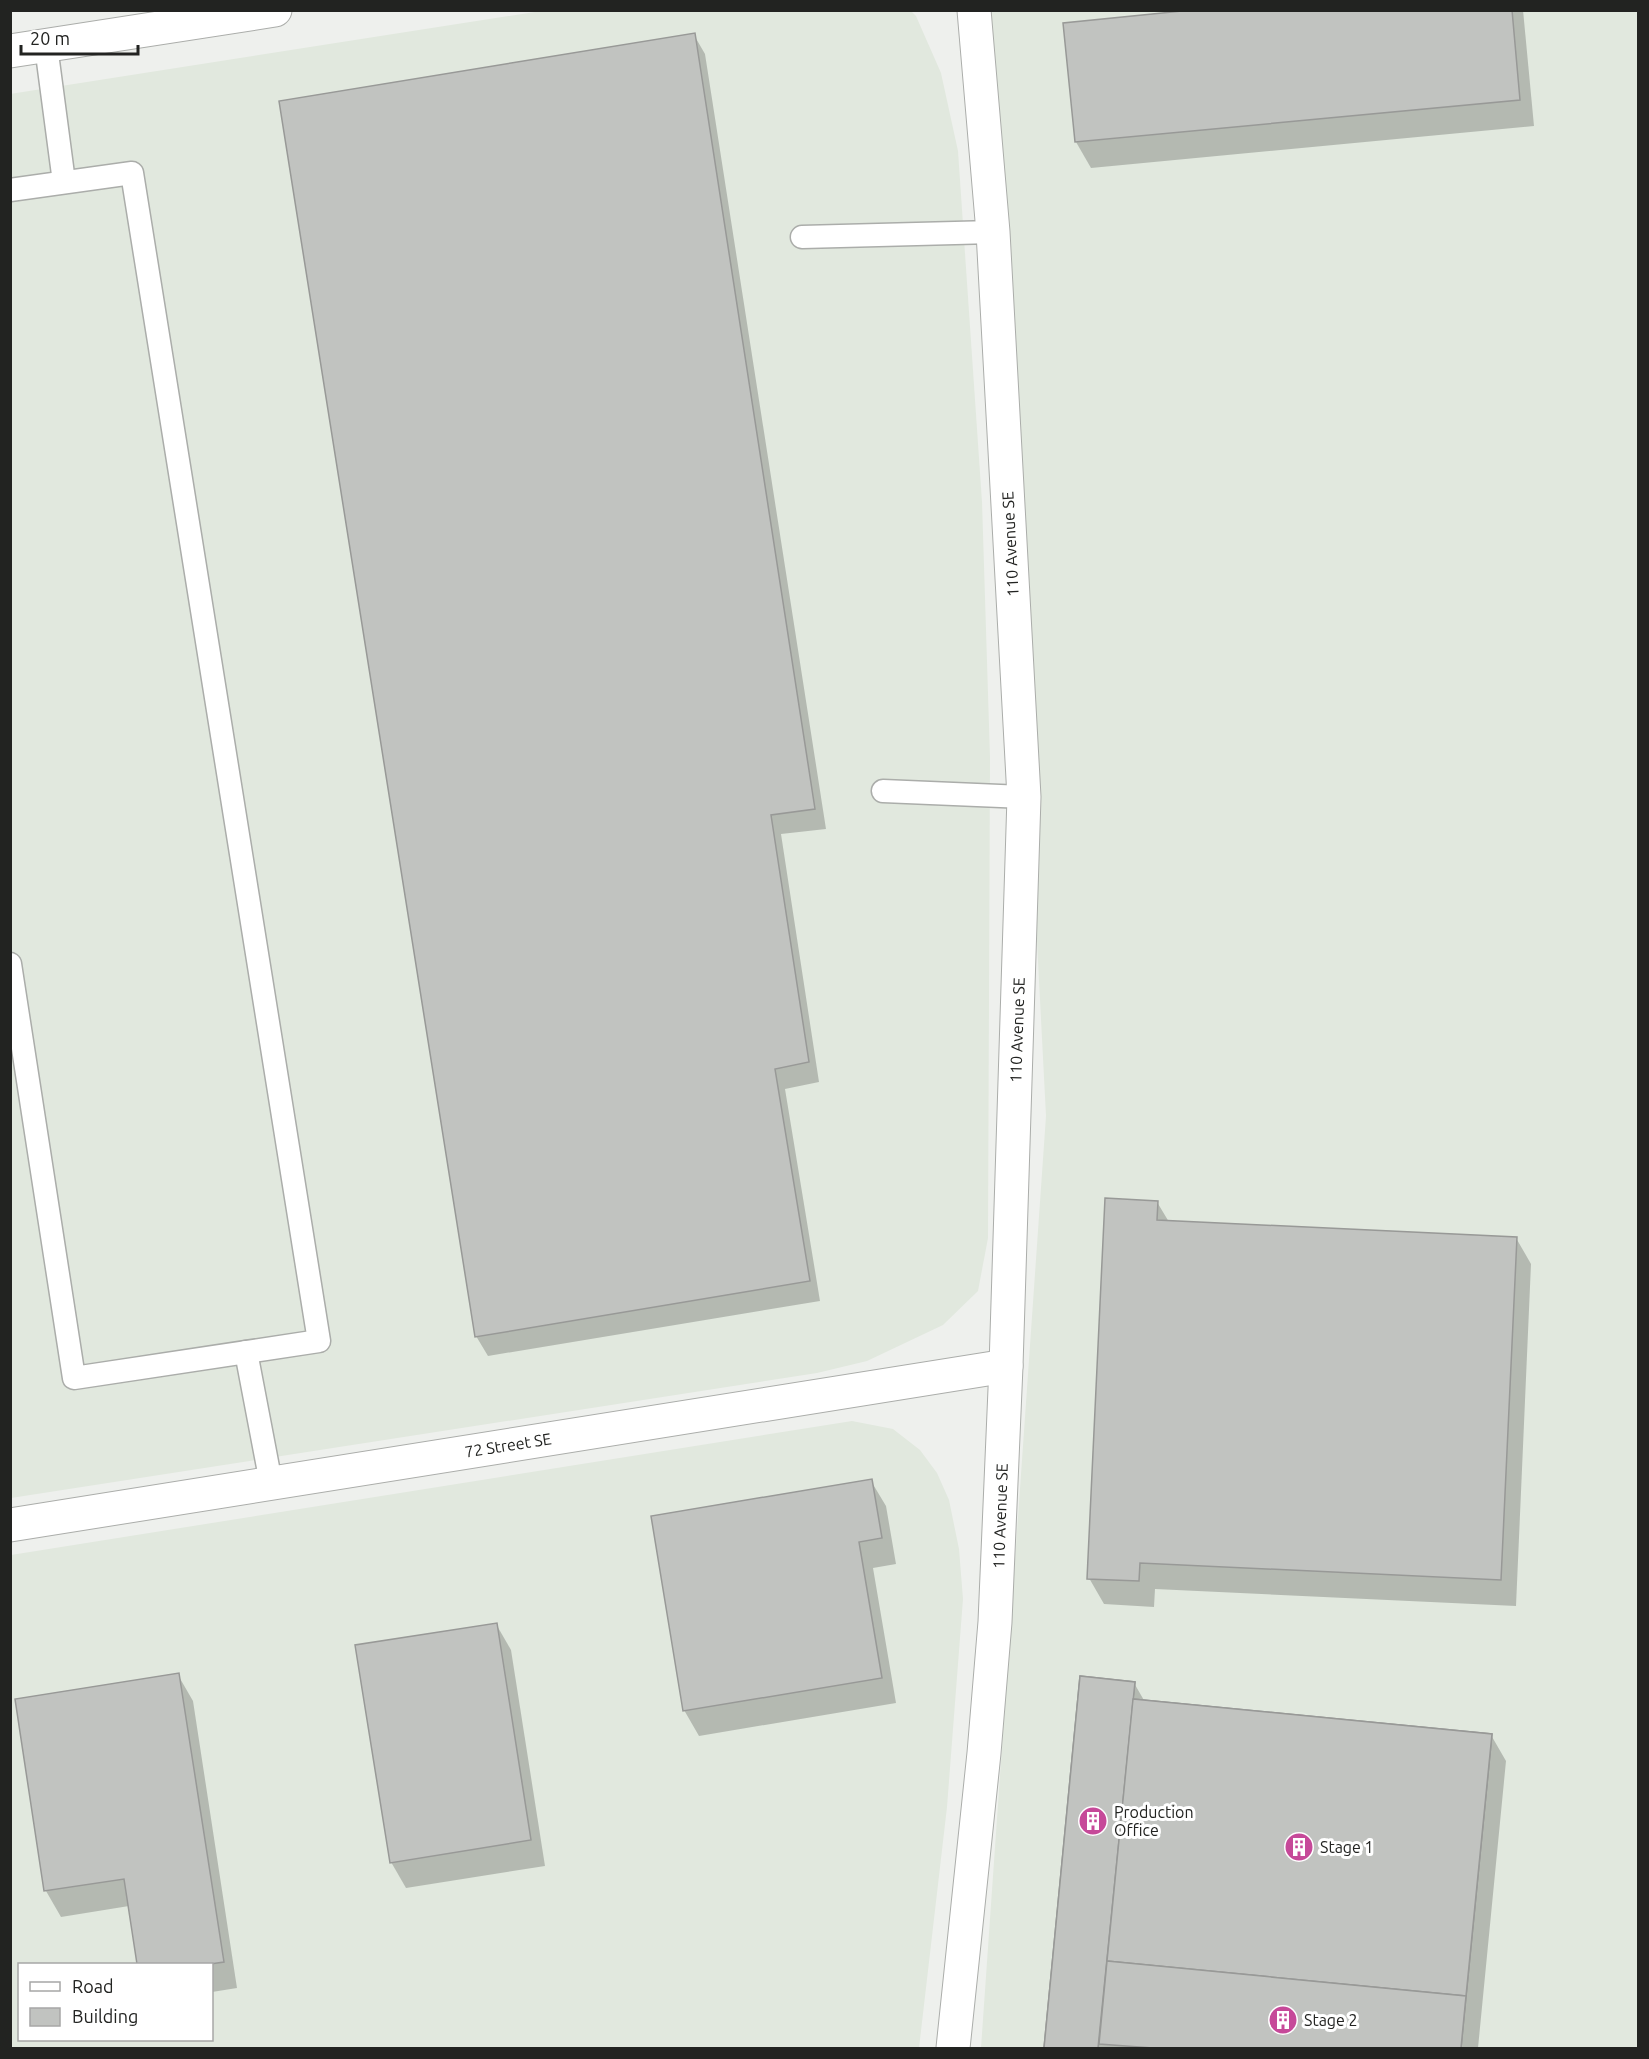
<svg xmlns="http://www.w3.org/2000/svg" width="1649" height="2059" viewBox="0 0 1649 2059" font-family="Ubuntu,sans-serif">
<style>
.built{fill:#e1e8de;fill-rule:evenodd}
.shadow{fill:#0003}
.building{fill:#c1c3c0;stroke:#989997;stroke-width:1.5}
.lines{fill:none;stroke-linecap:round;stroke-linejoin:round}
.lane-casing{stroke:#abadaa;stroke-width:25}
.street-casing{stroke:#abadaa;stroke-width:35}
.lane{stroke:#fff;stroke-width:22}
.street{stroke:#fff;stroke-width:33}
.labels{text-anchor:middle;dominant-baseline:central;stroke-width:6;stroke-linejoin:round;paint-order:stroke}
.street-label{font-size:16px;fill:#222321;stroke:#fff}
.poi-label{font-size:16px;fill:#222321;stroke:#fff;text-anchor:start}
</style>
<rect width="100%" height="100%" fill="#eef0ed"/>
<g class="built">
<path d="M910 10 916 16 941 73 958 151 982 502 990 757 988 1238 978 1291 943 1325 867 1361 817 1373 11 1498 10 94 541 11Z"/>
<path d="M989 11H1638V2048H981L1046 1116Z"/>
<path d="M852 1421 893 1429 920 1450 937 1473 949 1500 959 1549 963 1599 947 1807 919 2048H11V1555ZM20 1964H212V2040H20Z"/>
</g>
<g class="shadow">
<path d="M1208 10H1523L1534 126 1091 168 1076 142Z"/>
<path d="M694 35 705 54 826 829 781 834 819 1082 785 1089 820 1301 488 1356 476 1336Z"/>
<path d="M1157 1202 1169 1222 1516 1238 1531 1264 1516 1606 1155 1589 1154 1607 1104 1604 1089 1578Z"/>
<path d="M871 1481 886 1506 896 1564 873 1568 896 1703 699 1736 684 1710Z"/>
<path d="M496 1624 511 1650 545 1866 406 1888 391 1862Z"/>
<path d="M178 1675 193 1701 237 1988 212 1992V1964H138L129 1906 61 1917 46 1891 16 1700Z"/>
<path d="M1082 1678 1134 1683 1145 1702 1491 1735 1506 1761 1478 2048H1045Z"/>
</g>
<g class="building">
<path d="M1192 10H1512L1520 100 1075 142 1063 23Z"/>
<path d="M695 33 815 809 771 815 809 1062 775 1069 810 1281 475 1337 279 101Z"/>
<path d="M1105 1198 1158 1201 1157 1220 1517 1237 1501 1580 1140 1563 1139 1581 1087 1579Z"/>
<path d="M872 1479 882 1538 859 1542 882 1678 683 1711 651 1516Z"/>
<path d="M497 1623 531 1840 390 1863 355 1645Z"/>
<path d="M179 1673 224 1962 210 1964H137L124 1879 44 1891 15 1699Z"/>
<path d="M1080 1676 1135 1682 1133 1699 1492 1734 1461 2048H1162L1099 2042 1098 2048H1044Z"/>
<path d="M1080 1676 1135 1682 1098 2048H1044Z"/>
<path d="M1133 1699 1492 1734 1466 1996 1107 1961Z"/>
<path d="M1107 1961 1466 1996 1461 2048H1153L1099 2044Z"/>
</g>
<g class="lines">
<g class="lane-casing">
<g id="lane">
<path d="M46 46 64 182"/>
<path d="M10 190 132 173 319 1341 74 1378 10 964"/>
<path d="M802 237 993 232"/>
<path d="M883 791 1024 797"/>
<path d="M246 1352 271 1483"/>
</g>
</g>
<g class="street-casing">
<g id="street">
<path d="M10 51 275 10"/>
<path d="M10 1525 1006 1366"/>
<path d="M953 2048 984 1753 995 1622 1006 1366 1024 797 993 232 974 10"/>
</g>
</g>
<use href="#lane" class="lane"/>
<use href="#street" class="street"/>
</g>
<defs>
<g id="building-disc" transform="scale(1.5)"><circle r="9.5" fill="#c64999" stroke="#fff"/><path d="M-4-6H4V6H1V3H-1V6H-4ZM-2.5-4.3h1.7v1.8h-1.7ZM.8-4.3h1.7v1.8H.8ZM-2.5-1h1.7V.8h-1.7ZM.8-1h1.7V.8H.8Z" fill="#fff"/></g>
</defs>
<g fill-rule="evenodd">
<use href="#building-disc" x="1093" y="1821"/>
<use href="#building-disc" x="1299" y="1847"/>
<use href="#building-disc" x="1283" y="2020"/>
</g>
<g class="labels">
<g class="street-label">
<text transform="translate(1010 544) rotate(-93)">110 Avenue SE</text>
<text transform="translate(1017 1030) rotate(-88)">110 Avenue SE</text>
<text transform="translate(508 1445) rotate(-9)">72 Street SE</text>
<text transform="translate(1000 1516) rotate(-88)">110 Avenue SE</text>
</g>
<g class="poi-label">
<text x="1114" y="1812">Production<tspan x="1114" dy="18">Office</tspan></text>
<text x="1320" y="1847">Stage 1</text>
<text x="1304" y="2020">Stage 2</text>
</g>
</g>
<rect width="1649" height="2059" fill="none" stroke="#222321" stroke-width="24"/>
<rect x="18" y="1963" width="195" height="78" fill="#ffffff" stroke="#a7a7a6" stroke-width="1.5"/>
<rect x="30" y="1982" width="30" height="9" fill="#ffffff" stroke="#a7a7a6" stroke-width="1.5"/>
<text x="72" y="1993" font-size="18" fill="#222321">Road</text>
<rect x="30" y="2008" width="30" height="18" fill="#c1c3c0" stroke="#a7a7a6" stroke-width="1.5"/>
<text x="72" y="2023" font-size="18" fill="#222321">Building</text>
<path d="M21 45v9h117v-9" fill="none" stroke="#222321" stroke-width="3"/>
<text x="30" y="45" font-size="18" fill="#222321" stroke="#ffffff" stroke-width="4.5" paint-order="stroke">20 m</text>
</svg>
